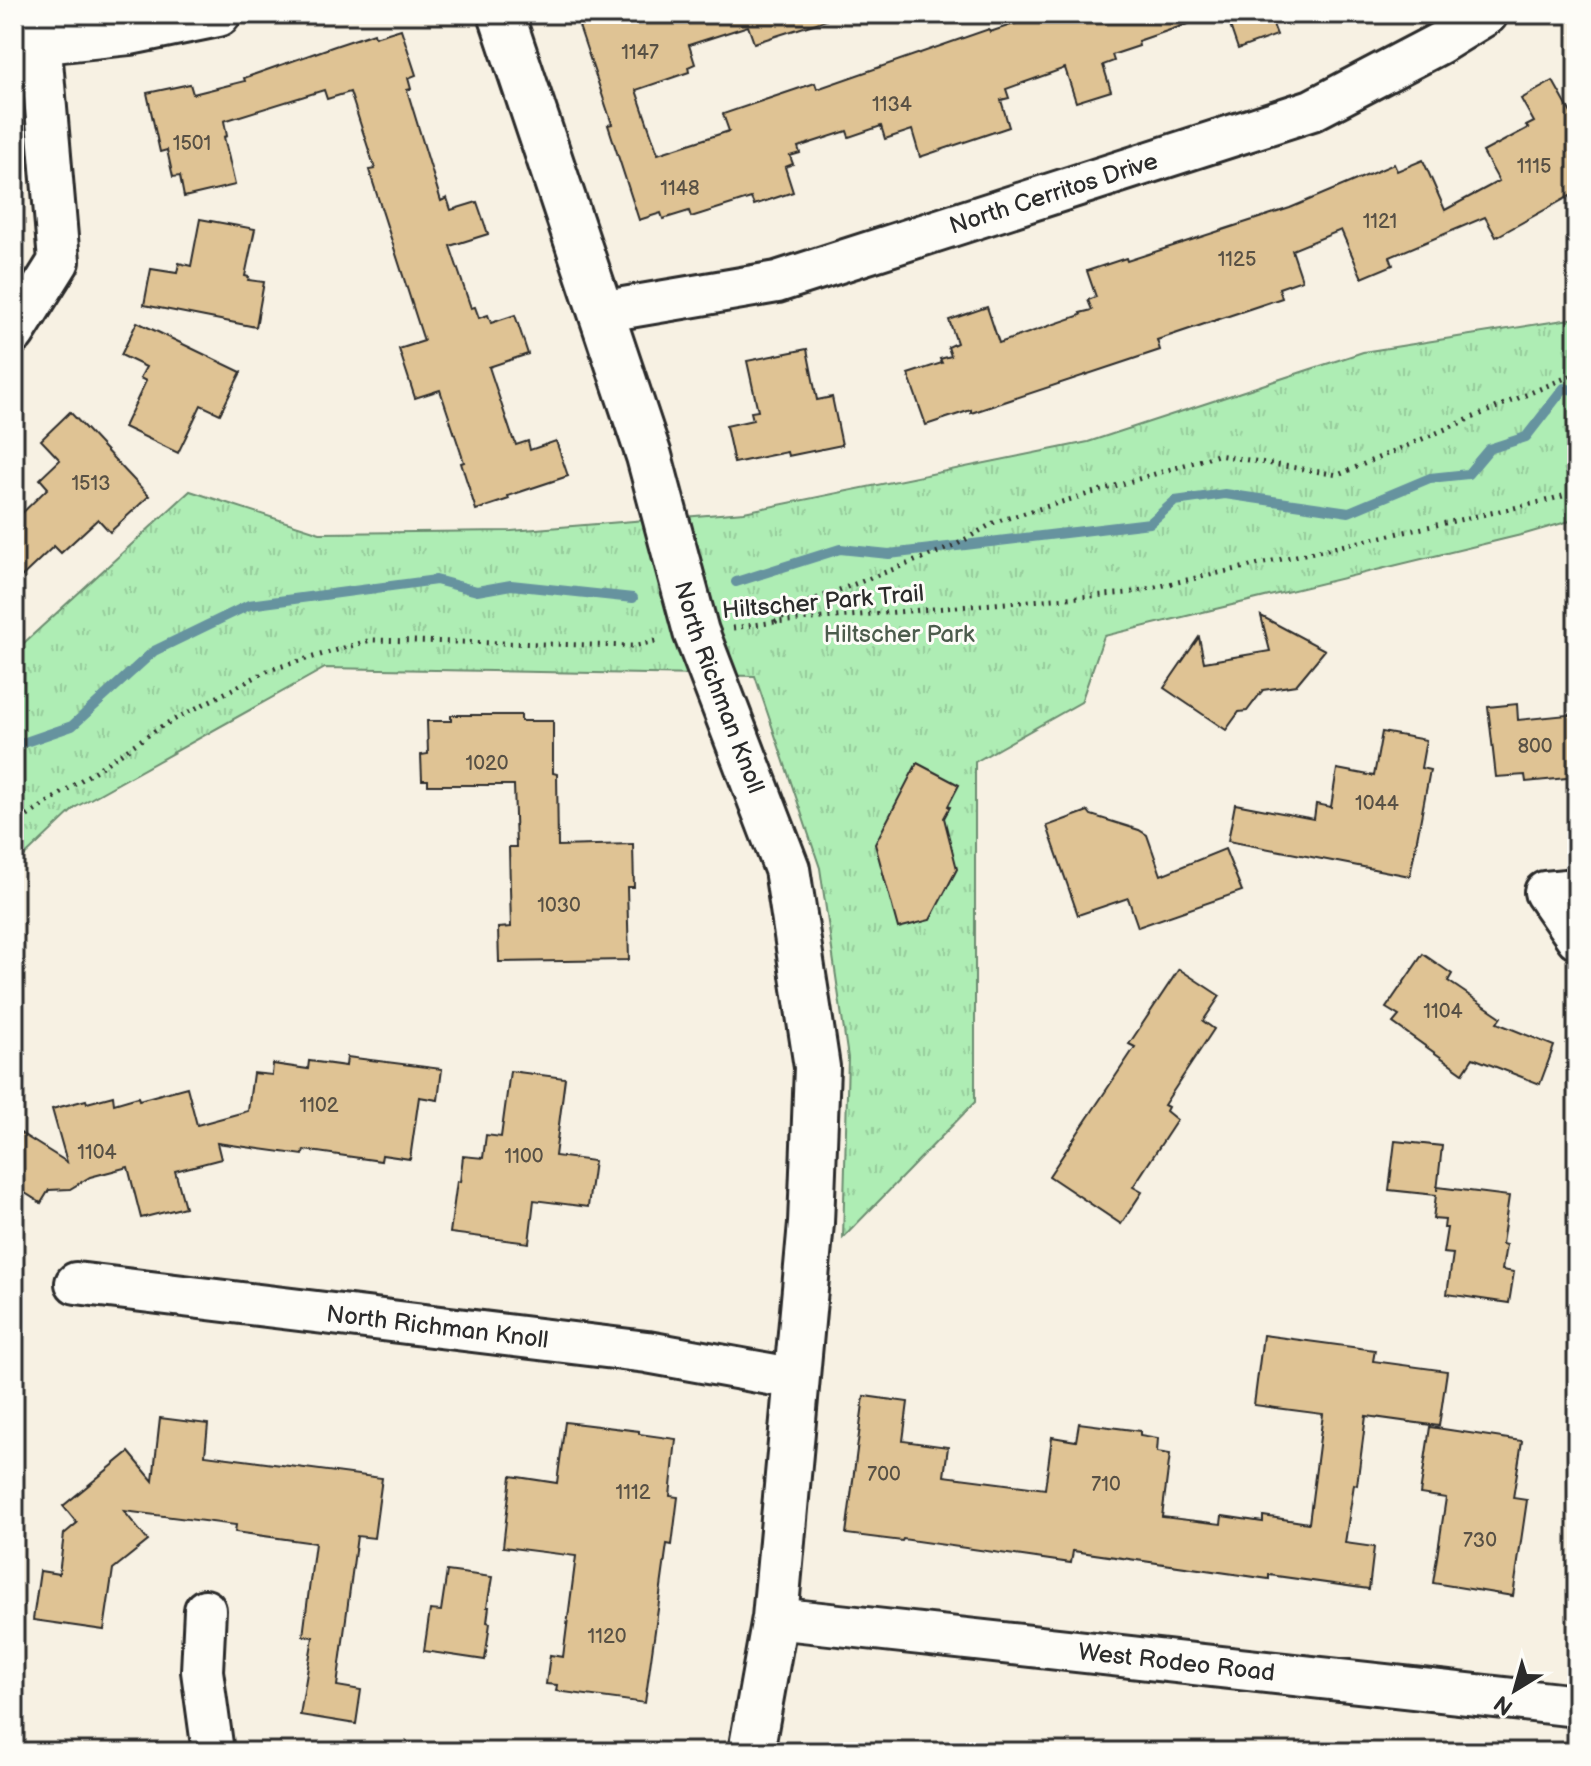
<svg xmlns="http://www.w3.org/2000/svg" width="1591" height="1766" viewBox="0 0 1591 1766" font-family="'Balsamiq Sans',sans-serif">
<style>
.grass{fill:url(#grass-tufts);stroke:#6c8c70;stroke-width:2}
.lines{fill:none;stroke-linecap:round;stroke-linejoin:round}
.stream{stroke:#66939f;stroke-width:10}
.building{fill:#dfc394;stroke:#2b2b2b;stroke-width:2}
.minor-casing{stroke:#2b2b2b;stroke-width:46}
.tertiary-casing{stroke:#2b2b2b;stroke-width:50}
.path{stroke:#2b2b2b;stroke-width:5;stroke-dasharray:2 6;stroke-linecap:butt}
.minor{stroke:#fdfcf7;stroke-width:40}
.tertiary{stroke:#fdfcf7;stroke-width:44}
.labels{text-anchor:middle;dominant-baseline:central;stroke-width:6;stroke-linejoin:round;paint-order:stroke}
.number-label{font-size:20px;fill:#585145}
.street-label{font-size:24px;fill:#2b2b2b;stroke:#fdfcf7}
.park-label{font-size:24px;fill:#4c5c4d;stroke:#fdfcf7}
</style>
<defs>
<pattern id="grass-tufts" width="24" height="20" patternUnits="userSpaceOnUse" patternTransform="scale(2)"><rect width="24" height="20" fill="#aeedb4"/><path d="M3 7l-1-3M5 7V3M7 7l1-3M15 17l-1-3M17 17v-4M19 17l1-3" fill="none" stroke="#96cb9b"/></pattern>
</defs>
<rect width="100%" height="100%" fill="#f7f1e3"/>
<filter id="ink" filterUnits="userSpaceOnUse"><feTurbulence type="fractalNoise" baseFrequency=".0125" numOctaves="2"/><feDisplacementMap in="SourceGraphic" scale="16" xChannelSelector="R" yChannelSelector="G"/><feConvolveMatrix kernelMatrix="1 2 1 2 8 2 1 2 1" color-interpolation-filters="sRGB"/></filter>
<g filter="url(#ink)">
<path class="grass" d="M1577 318V519L1525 534 1104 636 1081 702 975 762V1102L843 1238 848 1058 820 868 755 676 325 668 76 807 14 866V652L190 491 320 533 511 531 744 512 1088 442 1363 352Z"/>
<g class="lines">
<g class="stream">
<path d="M736 582 840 549 889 554 1150 523 1175 501 1225 494 1349 512 1430 478 1468 474 1489 449 1526 437 1564 388 1577 391"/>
<path d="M14 746 72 726 154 651 249 605 436 580 477 591 511 585 633 598"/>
</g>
</g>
<g class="building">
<path d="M615 14H825L826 20 754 43 748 26 689 45 695 64 688 67 689 72 636 90 658 154 729 131 723 114 815 83 817 89 989 29 990 32 1044 14H1201L1202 19 1138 41 1139 46 1112 55 1114 61 1103 65 1111 91 1076 102 1065 68 1006 89 1009 98 1001 100 1009 127 920 157 912 130 885 139 881 126 849 137 847 131 798 147 800 153 790 156 793 164 785 167 793 192 754 205 751 198 691 217 689 211 663 219 661 213 639 220 608 125 612 124 579 26Z"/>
<path d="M1226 14H1269L1277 35 1238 49Z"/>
<path d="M401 29 416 75 408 78 411 89 407 90 441 201 447 198 451 210 477 202 488 234 450 246 471 308 475 307 479 318 488 315 491 323 515 315 528 354 489 367 513 439H514L516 445 528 441 530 450 556 441 568 476 508 496 509 499 476 510 461 463 464 462 440 390 415 398 399 349 424 341 369 170 375 169 350 92 327 99 324 90 224 121 227 136 224 137 235 185 184 197 180 176 173 177 167 150 160 152 147 93 190 84 193 94 245 81 244 78 335 46 374 33 375 37Z"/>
<path d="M1553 81 1577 124V192L1496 237 1485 217 1390 257 1393 265 1362 278 1341 230 1292 250 1302 280 1279 288 1282 298 1157 340 1160 350 971 413V410L926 425 908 374 942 363 940 359 951 356 948 347 957 343 949 320 987 307 999 343 1081 315 1080 313 1092 310 1088 300 1096 297 1087 271 1126 258 1127 261 1290 208 1394 164 1397 171 1423 160 1445 210 1499 181 1483 152 1528 128 1526 126 1534 122 1521 99Z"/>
<path d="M200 219 255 229 245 276 249 277 248 280 264 282 256 327 144 305 151 269 177 273 179 263 191 266Z"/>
<path d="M137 322 241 372 220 414 201 405 178 453 124 427 146 381 140 378 146 367 121 355Z"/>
<path d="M807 349 817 400 832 397 842 445 788 456 787 452 734 463 726 426 753 420 751 412 758 411 747 361Z"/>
<path d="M70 412 149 496 110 532 98 519 61 553 54 546 14 584V521L48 488 40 479 60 460 41 440Z"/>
<path d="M1261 616 1325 650 1296 685 1263 690 1247 711 1239 712 1226 730 1164 688 1199 637 1204 662 1270 651Z"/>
<path d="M1517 704 1518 720 1577 714V777L1526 782 1525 775 1496 777 1488 707Z"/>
<path d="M451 715H521V721H553V773L557 774 558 846 633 844 634 887H627L629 960 499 962 498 928 511 927 509 847H516L514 785H428V780H422L421 755 428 754 427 721H451Z"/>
<path d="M1382 732 1426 740 1421 768 1430 770 1410 876 1228 841 1235 804 1314 819 1316 804 1331 807 1337 769 1374 776Z"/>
<path d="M917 763 959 785 948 806 950 807 944 818 957 869 930 920 898 928 875 844Z"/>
<path d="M1088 811 1091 815 1139 830 1147 835 1161 875 1225 849 1242 891 1138 927 1128 898 1078 915 1047 826Z"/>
<path d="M1423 954 1452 974 1448 981 1501 1017 1497 1023 1554 1046 1540 1084 1473 1058 1463 1073 1393 1023 1399 1016 1386 1008Z"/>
<path d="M1179 969 1220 996 1203 1021 1214 1029 1164 1105 1168 1107 1166 1111 1177 1120 1133 1187 1142 1192 1121 1224 1049 1176 1135 1047 1129 1044Z"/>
<path d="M347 1057 442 1069 438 1100 419 1097 410 1159 382 1155 381 1161 304 1150 303 1155 217 1143 221 1159 175 1171 185 1207 141 1218 128 1167 90 1177 70 1189 49 1190 41 1203 14 1186V1129L67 1162 52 1109 86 1100 87 1103 113 1096 114 1104 138 1097 139 1100 187 1087 197 1125 248 1111 253 1073 272 1075 273 1064 308 1069 309 1061 346 1066Z"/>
<path d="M510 1071 565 1078 555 1156 594 1161 588 1207 534 1200 529 1243 450 1233 457 1181 460 1182 463 1156 483 1158 486 1135 501 1137Z"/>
<path d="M1395 1141 1442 1146 1437 1191V1187L1509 1196 1502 1244 1506 1245 1502 1270 1514 1272 1509 1303 1447 1294 1453 1254 1443 1253 1447 1228H1444L1445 1220 1433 1219 1436 1195 1389 1190Z"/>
<path d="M1263 1335 1375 1350 1373 1361 1447 1371 1439 1426 1366 1416 1357 1485 1354 1484 1345 1543 1374 1547 1369 1589 1269 1575V1579L1073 1551 1071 1563 903 1539 902 1541 846 1534 864 1396 908 1402 903 1441 948 1447 944 1476 1045 1489 1052 1437 1076 1441 1079 1423 1140 1431V1435L1158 1438 1157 1452 1170 1454 1162 1517 1221 1524 1222 1516 1263 1522V1516L1309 1523 1323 1414 1254 1405Z"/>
<path d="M160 1418 208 1424 205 1455 382 1478 374 1538 357 1536 337 1686 361 1690 356 1724 300 1715 313 1637 303 1636 315 1543 235 1532 236 1525 124 1511 148 1541 113 1569 104 1630 33 1620 40 1571 59 1574 64 1534 77 1523 63 1506 129 1452 153 1481Z"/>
<path d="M565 1422 639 1431V1434L676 1439 670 1496 678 1497 672 1545 667 1544 645 1703 556 1691 557 1685 546 1684 550 1655 563 1657 576 1556 503 1547 511 1476 557 1483Z"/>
<path d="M1430 1427 1522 1441 1513 1498 1527 1500 1513 1596 1433 1583 1446 1498 1420 1494Z"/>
<path d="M447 1571 492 1577 487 1607H489L487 1622 490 1623 485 1660 424 1651 430 1610 441 1611Z"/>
</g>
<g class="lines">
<g class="minor-casing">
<g id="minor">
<path id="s1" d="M600 312 777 282 1312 110 1440 43 1487 14"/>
<path d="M14 333 59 261 38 14"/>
<path d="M1577 889 1545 892 1577 938"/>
<path id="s2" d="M76 1283 647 1352 797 1379"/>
<path d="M205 1610 202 1671 213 1752"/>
<path id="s3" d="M775 1618 1577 1706"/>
</g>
</g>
<g class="tertiary-casing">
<g id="tertiary">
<path id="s4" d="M501 14 649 456 696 632 787 869 817 1067 811 1223 775 1618 751 1752"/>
<path d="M14 44 130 32 218 14"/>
</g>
</g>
<g class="path">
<path d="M775 622 800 605 954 546 995 522 1218 455 1338 475 1577 373"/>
<path d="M733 628 775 622 1128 593 1545 501 1577 492"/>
<path d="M14 825 162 726 269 670 371 640 633 646 660 640"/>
</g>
<use href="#minor" class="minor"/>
<use href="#tertiary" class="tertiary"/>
</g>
</g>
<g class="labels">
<g class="number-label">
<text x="640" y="53">1147</text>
<text x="892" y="105">1134</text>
<text x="192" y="144">1501</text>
<text x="1534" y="167">1115</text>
<text x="680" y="189">1148</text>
<text x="1380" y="222">1121</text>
<text x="1237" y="260">1125</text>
<text x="91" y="484">1513</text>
<text x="1535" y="747">800</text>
<text x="487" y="764">1020</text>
<text x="1377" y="804">1044</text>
<text x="559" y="906">1030</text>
<text x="1443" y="1012">1104</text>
<text x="319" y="1106">1102</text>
<text x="97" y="1153">1104</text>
<text x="524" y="1157">1100</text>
<text x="884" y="1475">700</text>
<text x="1106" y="1485">710</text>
<text x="633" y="1493">1112</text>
<text x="1480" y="1541">730</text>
<text x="607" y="1637">1120</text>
</g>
<g class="street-label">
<text stroke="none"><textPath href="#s1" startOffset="470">North Cerritos Drive</textPath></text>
<text transform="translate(823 602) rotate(-5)">Hiltscher Park Trail</text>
<text stroke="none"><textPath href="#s4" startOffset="708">North Richman Knoll</textPath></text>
<text stroke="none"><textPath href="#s2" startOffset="364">North Richman Knoll</textPath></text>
<text stroke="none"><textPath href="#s3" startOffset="404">West Rodeo Road</textPath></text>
</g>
<g class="park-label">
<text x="899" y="634">Hiltscher Park</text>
</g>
</g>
<rect width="1591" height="1766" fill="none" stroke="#fdfcf7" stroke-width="48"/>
<rect x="24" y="24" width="1543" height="1718" fill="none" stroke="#2b2b2b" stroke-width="3" filter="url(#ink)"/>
<g transform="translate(1515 1690) rotate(217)" stroke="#fdfcf7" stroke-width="6" paint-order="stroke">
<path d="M0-6L14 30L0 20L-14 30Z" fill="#2b2b2b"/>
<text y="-12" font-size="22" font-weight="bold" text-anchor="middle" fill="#2b2b2b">N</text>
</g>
</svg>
